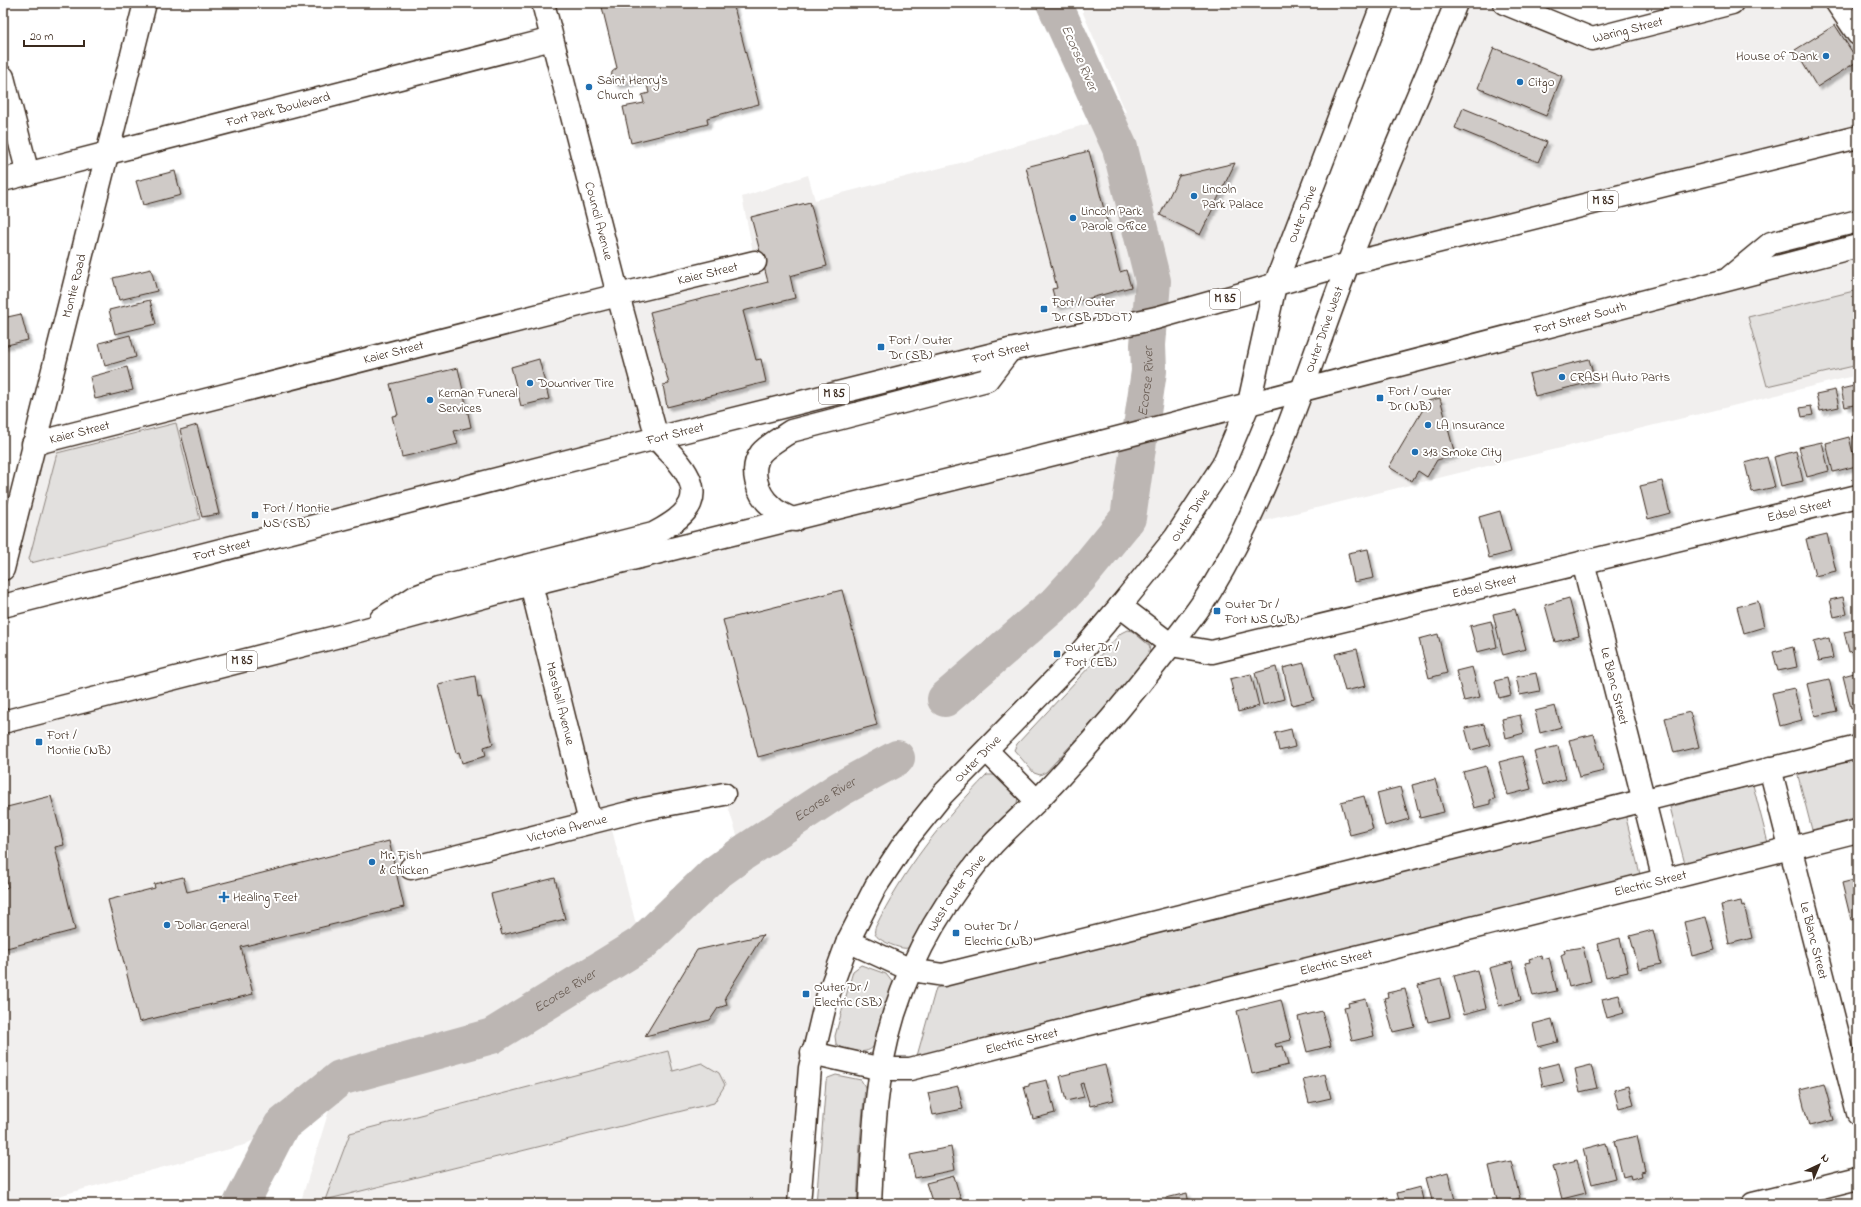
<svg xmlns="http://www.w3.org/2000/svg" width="1861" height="1207" viewBox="0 0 1861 1207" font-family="'Indie Flower',sans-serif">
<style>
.built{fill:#f1efee;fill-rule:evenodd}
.green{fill:#e2e0de;stroke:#8e857e}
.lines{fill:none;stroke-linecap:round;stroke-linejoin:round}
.river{stroke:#bcb6b3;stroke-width:36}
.building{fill:#cfcac7;stroke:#3b2a1e;filter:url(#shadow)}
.minor-casing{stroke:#3b2a1e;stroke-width:25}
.major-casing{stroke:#3b2a1e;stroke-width:25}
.minor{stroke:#fff;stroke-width:22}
.major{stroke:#fff;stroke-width:22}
.poi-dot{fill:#1f6fb2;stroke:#fff;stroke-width:1.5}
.labels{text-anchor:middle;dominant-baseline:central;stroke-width:4;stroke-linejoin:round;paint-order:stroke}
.shield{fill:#fff;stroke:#766a62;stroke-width:1}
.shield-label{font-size:12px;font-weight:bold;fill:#3b2a1e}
.street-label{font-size:13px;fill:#3b2a1e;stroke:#fff}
.poi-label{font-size:13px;fill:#3b2a1e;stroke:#fff;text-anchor:start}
.water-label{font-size:14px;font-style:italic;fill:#685b52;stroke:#fff}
</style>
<defs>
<filter id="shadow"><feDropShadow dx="3.5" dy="3.5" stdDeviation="1" flood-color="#0004"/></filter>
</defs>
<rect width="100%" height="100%" fill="#fff"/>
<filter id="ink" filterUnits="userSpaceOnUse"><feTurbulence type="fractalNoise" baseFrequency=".025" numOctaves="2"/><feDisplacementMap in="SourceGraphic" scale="8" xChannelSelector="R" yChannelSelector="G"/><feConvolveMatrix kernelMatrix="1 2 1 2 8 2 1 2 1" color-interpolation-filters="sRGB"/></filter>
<g filter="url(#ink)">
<g class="built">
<path d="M1083 3H1383L1275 285 3 606V569L33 444 755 262 742 197 808 175 815 200 960 163 1126 112 1083 13Z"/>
<path d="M1456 3H1503L1592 39 1732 3H1858V137L1348 264Z"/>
<path d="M1858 246V375L1247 525 1303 390Z"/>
<path d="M1249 403 1175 538 943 794 837 969 799 1204H300L339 1078 281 1126 244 1145 29 1204H3V722ZM724 794 743 854 714 874 641 944 609 818Z"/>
</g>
<g class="green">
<path d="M1858 290V365L1767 386 1748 317Z"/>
<path d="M176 423 200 519 31 563 29 559 57 453Z"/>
<path d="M1127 630 1132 631 1150 646 1148 657 1119 693 1046 772 1040 775 1034 773 1014 750 1017 744 1121 633Z"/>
<path d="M1858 757V818L1812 830 1797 772Z"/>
<path d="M987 775H995L1018 796 1017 804 964 861 933 905 908 948C902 950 878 941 875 934 874 932 875 930 875 928 903 870 942 821 987 775Z"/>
<path d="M1753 785 1768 843 1685 864 1670 807Z"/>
<path d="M1625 814 1640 874 917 1056 936 988Z"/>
<path d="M861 965 886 974 893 983 873 1047C865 1056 845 1050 836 1044L835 1036 853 971Z"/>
<path d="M668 1051 673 1071 702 1063 719 1073 725 1085 714 1103 325 1200 350 1133Z"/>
<path d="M836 1075 861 1080 865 1087 860 1143 857 1204H816L826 1081 828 1078Z"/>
</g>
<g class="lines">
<g class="river">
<path id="s1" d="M945 699 1056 603 1079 578 1128 518 1149 371 1148 345 1153 281 1120 148 1054 3"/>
<path id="s2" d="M241 1204 281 1126 340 1078 492 1036 641 944 714 874 743 853 840 789 897 758"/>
</g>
</g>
<g class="building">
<path d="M601 3H733L759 104 707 118 708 124 631 143 623 107 644 103 642 95 649 93 646 81 617 85 611 80 612 72 617 68Z"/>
<path d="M1835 25 1858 61 1817 87 1795 50Z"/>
<path d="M1494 48 1562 76 1546 116 1478 88Z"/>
<path d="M1463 108 1547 142 1538 162 1455 128Z"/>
<path d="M1089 151 1120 272 1126 270 1131 287 1057 307 1052 289 1057 288 1026 167Z"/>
<path d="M1235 163 1200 235 1160 215 1179 176Z"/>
<path d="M175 171 181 195 143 205 136 181Z"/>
<path d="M810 202 827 266 790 276 795 298 743 311 756 360 761 359 766 382 667 407 663 385 669 384 650 312 768 282 751 217Z"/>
<path d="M151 269 157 291 119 300 113 278Z"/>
<path d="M150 300 156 324 115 334 109 310Z"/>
<path d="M21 314 28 340 3 346V318Z"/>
<path d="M130 335 136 357 105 366 99 343Z"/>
<path d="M539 359 549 399 521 406 511 367Z"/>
<path d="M1589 359 1595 381 1535 396 1529 374Z"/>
<path d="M127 367 133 390 95 399 90 377Z"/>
<path d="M458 368 471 427 454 431 458 444 402 457 392 416 398 415 390 384Z"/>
<path d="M1858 385V404L1845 407 1841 389Z"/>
<path d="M1835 390 1839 407 1820 411 1816 394Z"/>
<path d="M1440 398 1455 455 1437 460 1427 477 1418 471 1412 481 1389 467 1428 401Z"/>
<path d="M1811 406 1813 415 1802 417 1800 408Z"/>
<path d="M197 425 219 514 202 517 180 430Z"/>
<path d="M1858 433V456L1853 434Z"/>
<path d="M1849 437 1856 466 1833 472 1826 443Z"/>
<path d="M1822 442 1829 471 1807 477 1799 447Z"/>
<path d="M1796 451 1803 481 1781 486 1774 457Z"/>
<path d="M1767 457 1775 487 1752 492 1745 463Z"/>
<path d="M1662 481 1670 513 1648 519 1640 486Z"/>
<path d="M1500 511 1511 552 1489 558 1479 517Z"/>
<path d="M1827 534 1836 571 1815 576 1806 539Z"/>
<path d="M1368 549 1374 578 1354 582 1348 553Z"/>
<path d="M842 590 877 725 758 757 723 620Z"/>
<path d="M1843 597 1847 614 1834 617 1830 600Z"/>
<path d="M1569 598 1579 636 1555 642 1545 605Z"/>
<path d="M1758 601 1764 627 1744 633 1737 607Z"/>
<path d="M1515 609 1526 649 1503 655 1493 614Z"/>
<path d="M1491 621 1497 647 1477 652 1470 626Z"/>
<path d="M1858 629V650L1849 652 1844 632Z"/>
<path d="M1438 634 1447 673 1429 678 1419 639Z"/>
<path d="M1829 638 1833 658 1819 661 1814 642Z"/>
<path d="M1793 647 1797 667 1778 671 1773 652Z"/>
<path d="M1357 649 1366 686 1345 691 1335 654Z"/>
<path d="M1304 663 1314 700 1292 705 1283 668Z"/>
<path d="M1276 667 1284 699 1263 705 1255 673Z"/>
<path d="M1472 667 1480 697 1464 701 1456 671Z"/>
<path d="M1858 672V706L1851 708 1843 676Z"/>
<path d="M1536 673 1540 691 1520 695 1516 677Z"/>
<path d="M1251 674 1259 706 1238 712 1230 679Z"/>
<path d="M475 676 478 698 481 697 493 744 484 747 486 756 462 763 459 752 456 753 438 684Z"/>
<path d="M1507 678 1511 695 1499 698 1495 681Z"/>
<path d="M1829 679 1837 711 1815 716 1807 684Z"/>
<path d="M1794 688 1802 720 1780 726 1772 693Z"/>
<path d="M1555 706 1561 727 1540 733 1535 711Z"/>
<path d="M1690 712 1699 747 1674 753 1665 718Z"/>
<path d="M1520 715 1524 733 1506 738 1502 719Z"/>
<path d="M1484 724 1490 745 1471 750 1465 728Z"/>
<path d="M1291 729 1295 747 1279 751 1275 733Z"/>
<path d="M1594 734 1604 771 1579 777 1569 740Z"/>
<path d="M1558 746 1566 779 1543 785 1534 752Z"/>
<path d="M1522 756 1531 789 1508 795 1499 762Z"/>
<path d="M1486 766 1495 799 1490 800V804L1474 808 1463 772Z"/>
<path d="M1435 779 1444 812 1420 818 1412 785Z"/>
<path d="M1400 787 1409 819 1385 826 1377 793Z"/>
<path d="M51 796 64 845 55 847 75 930 3 949V889L8 887 3 869V859L5 856 3 855V808Z"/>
<path d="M1364 796 1373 829 1350 835 1341 802Z"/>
<path d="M389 841 404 907 241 947 253 994 139 1022 108 900 155 888 154 884 183 877 187 892Z"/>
<path d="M1858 873V918L1851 920 1842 883 1854 880 1853 875Z"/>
<path d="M555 878 565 919 502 935 491 894Z"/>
<path d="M1741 901 1742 906 1744 905 1752 938 1729 944 1721 905Z"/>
<path d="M1706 917 1715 950 1692 956 1684 922Z"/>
<path d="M1653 930 1661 964 1639 969 1630 936Z"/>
<path d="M763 935 725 997 727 1005 718 1008 710 1020 645 1036 697 950Z"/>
<path d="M1620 938 1628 972 1606 977 1597 944Z"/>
<path d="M1583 947 1591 981 1569 987 1561 955 1565 953 1564 950Z"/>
<path d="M1541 955 1542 959 1549 957 1557 991 1533 996 1525 963 1530 962 1529 959Z"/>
<path d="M1512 962 1521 1000 1499 1006 1489 968Z"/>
<path d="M1477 970 1486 1008 1464 1014 1454 976Z"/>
<path d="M1441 979 1450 1017 1428 1022 1418 985Z"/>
<path d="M1405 989 1415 1027 1393 1032 1384 998 1388 997 1387 993Z"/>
<path d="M1619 995 1624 1013 1607 1018 1602 999Z"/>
<path d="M1366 999 1374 1036 1352 1041 1344 1008 1349 1007 1348 1003Z"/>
<path d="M1281 1000 1291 1040 1275 1044 1276 1047 1283 1046 1288 1065 1252 1074 1237 1011Z"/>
<path d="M1322 1011 1331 1046 1307 1052 1298 1017Z"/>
<path d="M1552 1019 1558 1042 1538 1047 1533 1024Z"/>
<path d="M1559 1063 1564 1082 1543 1087 1539 1068Z"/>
<path d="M1105 1065 1114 1100 1090 1106 1083 1083 1080 1084 1084 1097 1066 1101 1060 1076Z"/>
<path d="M1591 1065 1597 1088 1580 1092 1575 1069Z"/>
<path d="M1325 1074 1331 1098 1309 1103 1303 1079Z"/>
<path d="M1047 1080 1055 1113 1033 1119 1024 1087 1029 1086V1084Z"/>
<path d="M1824 1084 1834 1120 1809 1126 1800 1090Z"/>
<path d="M958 1086 963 1109 933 1115 928 1093Z"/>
<path d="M1629 1086 1634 1104 1619 1108 1614 1090Z"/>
<path d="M1637 1136 1645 1171 1641 1172 1642 1176 1631 1179 1630 1175 1623 1177 1614 1141Z"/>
<path d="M1606 1143 1615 1178 1592 1184 1583 1149Z"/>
<path d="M951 1147 955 1170 915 1178 910 1155Z"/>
<path d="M1577 1160 1586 1193 1562 1199 1553 1166Z"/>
<path d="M1511 1161 1520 1198 1498 1204 1489 1166Z"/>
<path d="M1448 1172 1456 1204H1433L1426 1178Z"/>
<path d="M954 1176 962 1204H943L942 1202 933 1204 926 1183Z"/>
<path d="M1420 1187 1424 1204H1400L1397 1193Z"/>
<path d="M1187 1193 1189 1204H1167L1166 1198Z"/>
<path d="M1388 1197 1390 1204H1366V1203Z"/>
</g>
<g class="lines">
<g class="minor-casing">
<g id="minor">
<path id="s3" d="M543 3 618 295 657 438"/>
<path id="s4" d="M1504 3 1592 39 1732 3"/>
<path d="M1837 3 1858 34"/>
<path d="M3 77 28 174"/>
<path id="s5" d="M3 180 552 39"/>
<path id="s6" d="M33 444 618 295 755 262"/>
<path id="s7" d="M1583 562 1664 880"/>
<path id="s8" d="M3 569 145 3"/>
<path id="s9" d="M531 584 590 822"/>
<path id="s10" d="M1120 606 1171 645 1212 652 1858 496"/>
<path id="s11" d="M1770 768 1858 1113"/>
<path id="s12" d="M411 868 644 809 724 794"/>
<path d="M848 941 911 970 943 975 1858 747"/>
<path id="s13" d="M812 1053 882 1069H910L1858 831"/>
<path d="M1753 1204 1858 1178"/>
</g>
</g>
<g class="major-casing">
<g id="major">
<path d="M1730 277 1771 243 1858 221"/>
<path d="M795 520C786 516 777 513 771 506 757 494 749 469 761 453 769 444 781 438 791 431L987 380 1010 350"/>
<path id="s14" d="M3 606 657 438 1010 350 1156 318 1348 264 1858 137"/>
<path d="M381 619 415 597 439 588 653 534C690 515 708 496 676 459 669 451 662 446 657 438"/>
<path id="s15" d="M3 722 359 631 531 584 1102 442 1858 246"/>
<path d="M987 751 1037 801"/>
<path id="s16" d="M799 1204 810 1068 826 1001 848 941 876 886 907 839 943 794 1075 659 1120 606 1175 538 1223 465 1249 403 1275 285 1383 3"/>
<path id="s17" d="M870 1204C873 1141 875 1075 894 1014 914 952 949 893 993 844 1007 829 1023 815 1037 801 1081 755 1123 706 1162 656 1179 635 1197 613 1211 590 1272 489 1305 378 1346 269 1381 179 1421 92 1456 3"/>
</g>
</g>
<use href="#minor" class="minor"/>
<use href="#major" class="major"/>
</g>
</g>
<g class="poi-dot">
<circle cx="1826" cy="56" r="4"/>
<circle cx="1520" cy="82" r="4"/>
<circle cx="589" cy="87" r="4"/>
<circle cx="1194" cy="196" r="4"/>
<circle cx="1073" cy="218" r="4"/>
<rect x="1040" y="305" width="8" height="8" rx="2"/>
<rect x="877" y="343" width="8" height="8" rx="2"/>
<circle cx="1562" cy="377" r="4"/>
<circle cx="530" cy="383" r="4"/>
<rect x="1376" y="394" width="8" height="8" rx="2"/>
<circle cx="430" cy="400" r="4"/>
<circle cx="1428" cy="425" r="4"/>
<circle cx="1415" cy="452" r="4"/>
<rect x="251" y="511" width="8" height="8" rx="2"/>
<rect x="1213" y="607" width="8" height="8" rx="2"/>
<rect x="1053" y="650" width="8" height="8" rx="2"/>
<rect x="35" y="738" width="8" height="8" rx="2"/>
<circle cx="372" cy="862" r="4"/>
<path d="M222 891h4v4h4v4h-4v4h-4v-4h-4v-4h4z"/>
<circle cx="167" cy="925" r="4"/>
<rect x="952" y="929" width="8" height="8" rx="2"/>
<rect x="802" y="990" width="8" height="8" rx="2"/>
</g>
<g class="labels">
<g class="shield">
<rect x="1588" y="191" width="30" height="20" rx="3"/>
<rect x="1210" y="289" width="30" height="20" rx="3"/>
<rect x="819" y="384" width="30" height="20" rx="3"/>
<rect x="227" y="651" width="30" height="20" rx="3"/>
</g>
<g class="shield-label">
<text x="1603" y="201">M 85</text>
<text x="1225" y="299">M 85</text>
<text x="834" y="394">M 85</text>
<text x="242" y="661">M 85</text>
</g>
<g class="street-label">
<text stroke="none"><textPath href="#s4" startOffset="132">Waring Street</textPath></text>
<text stroke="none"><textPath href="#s5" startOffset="284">Fort Park Boulevard</textPath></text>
<text stroke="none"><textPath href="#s16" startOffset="1142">Outer Drive</textPath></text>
<text stroke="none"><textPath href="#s3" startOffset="225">Council Avenue</textPath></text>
<text stroke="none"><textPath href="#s6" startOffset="696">Kaier Street</textPath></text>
<text stroke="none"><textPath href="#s8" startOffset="292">Montie Road</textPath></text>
<text stroke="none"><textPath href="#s15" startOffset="1628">Fort Street South</textPath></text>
<text stroke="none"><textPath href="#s17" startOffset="1010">Outer Drive West</textPath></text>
<text stroke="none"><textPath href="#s6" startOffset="372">Kaier Street</textPath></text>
<text stroke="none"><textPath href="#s14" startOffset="1030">Fort Street</textPath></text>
<text stroke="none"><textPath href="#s6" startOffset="48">Kaier Street</textPath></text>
<text stroke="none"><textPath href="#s14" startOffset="694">Fort Street</textPath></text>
<text stroke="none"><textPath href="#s10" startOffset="710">Edsel Street</textPath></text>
<text stroke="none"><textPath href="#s16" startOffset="818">Outer Drive</textPath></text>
<text stroke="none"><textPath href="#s14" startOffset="226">Fort Street</textPath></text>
<text stroke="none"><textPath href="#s10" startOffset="386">Edsel Street</textPath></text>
<text stroke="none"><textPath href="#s7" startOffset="128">Le Blanc Street</textPath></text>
<text stroke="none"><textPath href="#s9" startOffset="123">Marshall Avenue</textPath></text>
<text stroke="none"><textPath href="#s16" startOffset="494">Outer Drive</textPath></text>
<text stroke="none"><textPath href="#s12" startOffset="161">Victoria Avenue</textPath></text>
<text stroke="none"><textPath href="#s13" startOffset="863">Electric Street</textPath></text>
<text stroke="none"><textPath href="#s17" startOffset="329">West Outer Drive</textPath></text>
<text stroke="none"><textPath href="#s11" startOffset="178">Le Blanc Street</textPath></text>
<text stroke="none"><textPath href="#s13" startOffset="539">Electric Street</textPath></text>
<text stroke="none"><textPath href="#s13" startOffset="215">Electric Street</textPath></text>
</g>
<g class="poi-label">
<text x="1818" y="56" text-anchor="end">House of Dank</text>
<text x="597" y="80">Saint Henry's<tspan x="597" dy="15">Church</tspan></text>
<text x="1528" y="82">Citgo</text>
<text x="1202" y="189">Lincoln<tspan x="1202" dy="15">Park Palace</tspan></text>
<text x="1081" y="211">Lincoln Park<tspan x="1081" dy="15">Parole Office</tspan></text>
<text x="1052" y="302">Fort / Outer<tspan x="1052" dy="15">Dr (SB DDOT)</tspan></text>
<text x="889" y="340">Fort / Outer<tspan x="889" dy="15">Dr (SB)</tspan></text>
<text x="1570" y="377">CRASH Auto Parts</text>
<text x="538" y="383">Downriver Tire</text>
<text x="1388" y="391">Fort / Outer<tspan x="1388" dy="15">Dr (NB)</tspan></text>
<text x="438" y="393">Kernan Funeral<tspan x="438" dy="15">Services</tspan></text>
<text x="1436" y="425">LA Insurance</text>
<text x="1423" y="452">313 Smoke City</text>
<text x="263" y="508">Fort / Montie<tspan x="263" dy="15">NS (SB)</tspan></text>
<text x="1225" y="604">Outer Dr /<tspan x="1225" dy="15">Fort NS (WB)</tspan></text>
<text x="1065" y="647">Outer Dr /<tspan x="1065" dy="15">Fort (EB)</tspan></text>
<text x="47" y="735">Fort /<tspan x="47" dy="15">Montie (NB)</tspan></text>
<text x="380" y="855">Mr. Fish<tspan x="380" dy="15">&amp; Chicken</tspan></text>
<text x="233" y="897">Healing Feet</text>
<text x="175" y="925">Dollar General</text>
<text x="964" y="926">Outer Dr /<tspan x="964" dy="15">Electric (NB)</tspan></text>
<text x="814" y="987">Outer Dr /<tspan x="814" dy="15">Electric (SB)</tspan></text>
</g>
<g class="water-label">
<text transform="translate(1079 58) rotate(66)">Ecorse River</text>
<text stroke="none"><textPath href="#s1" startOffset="396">Ecorse River</textPath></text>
<text stroke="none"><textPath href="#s2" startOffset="731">Ecorse River</textPath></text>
<text stroke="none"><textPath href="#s2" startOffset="407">Ecorse River</textPath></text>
</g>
</g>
<rect width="1861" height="1207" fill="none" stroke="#fff" stroke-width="16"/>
<rect x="8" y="8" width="1845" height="1191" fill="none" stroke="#3b2a1e" stroke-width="1.5" filter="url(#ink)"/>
<g transform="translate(1819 1165) rotate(44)" stroke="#ffffff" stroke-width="3" paint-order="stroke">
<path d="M0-3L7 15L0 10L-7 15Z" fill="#3b2a1e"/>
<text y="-6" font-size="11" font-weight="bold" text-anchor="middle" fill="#3b2a1e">N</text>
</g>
<path d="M24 40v6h60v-6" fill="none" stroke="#3b2a1e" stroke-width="2"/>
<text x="30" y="40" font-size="12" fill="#3b2a1e" stroke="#ffffff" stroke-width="3" paint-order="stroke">20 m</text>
</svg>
